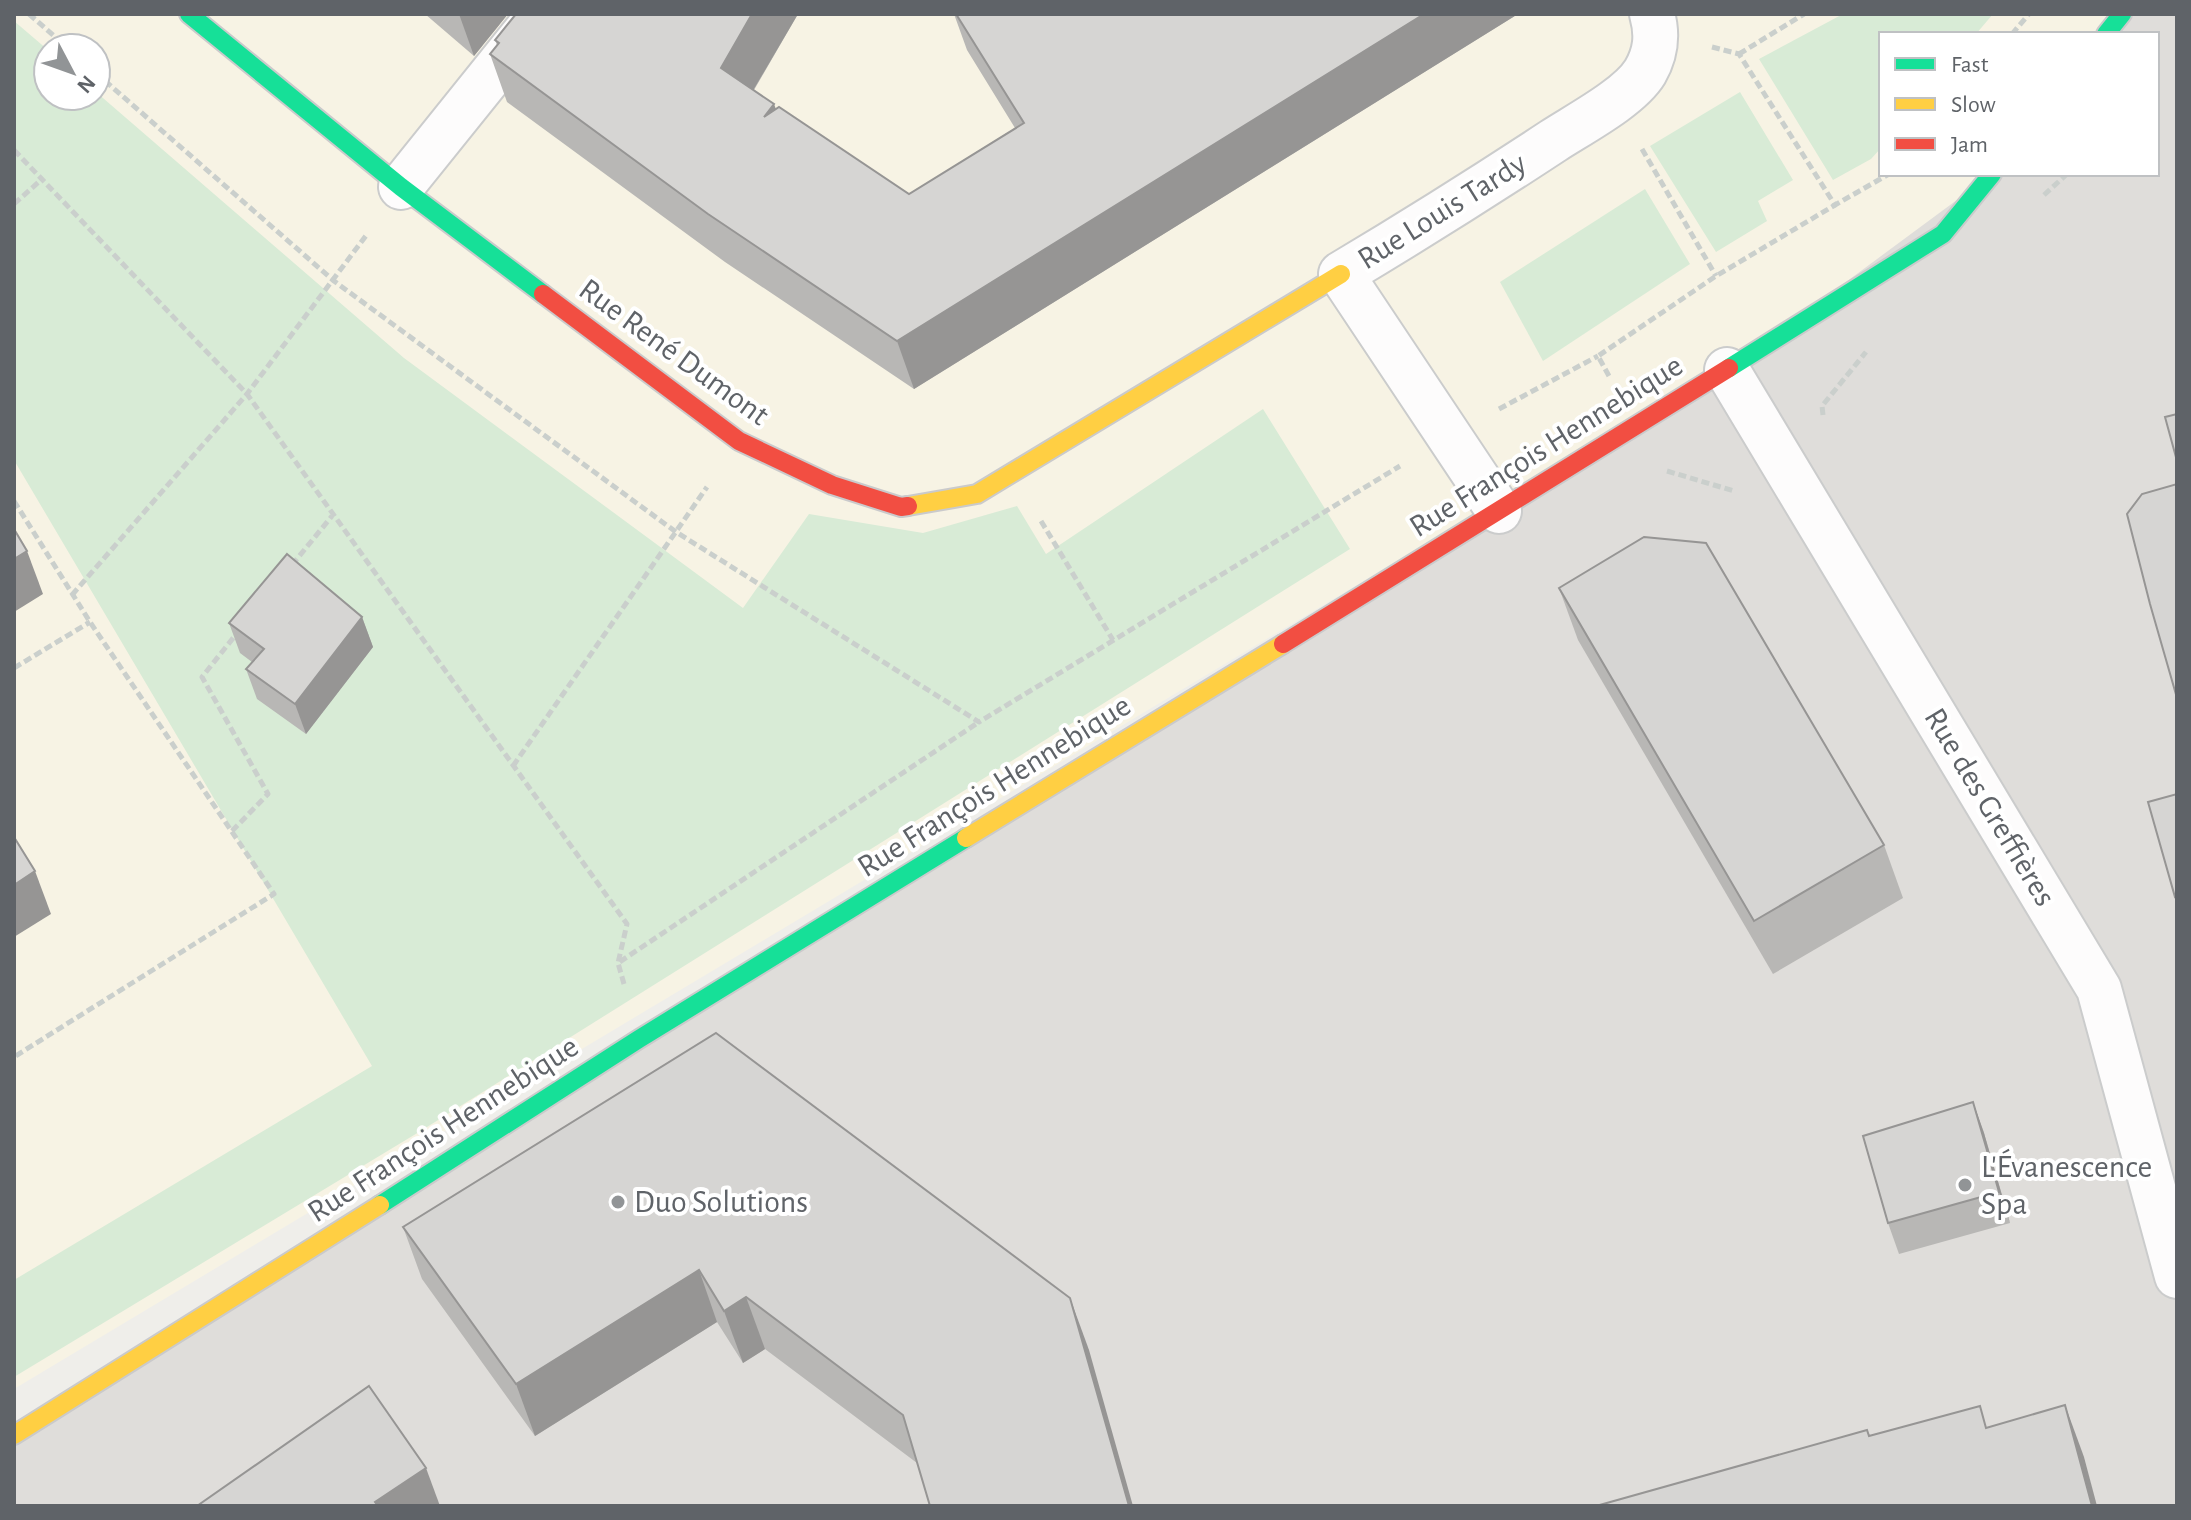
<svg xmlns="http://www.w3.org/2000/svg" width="2191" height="1520" viewBox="0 0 2191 1520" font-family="'Alegreya Sans',sans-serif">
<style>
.commercial{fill:#f7f3e4;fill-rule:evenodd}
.industrial{fill:#dfddda}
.green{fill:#d8ebd6}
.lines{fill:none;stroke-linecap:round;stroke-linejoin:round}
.street-casing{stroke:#cbcccc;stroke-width:48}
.fast-casing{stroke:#cacacb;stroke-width:22}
.slow-casing{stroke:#cacacb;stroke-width:22}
.jam-casing{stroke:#cacacb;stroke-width:22}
.path{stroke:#cacfcc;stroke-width:5;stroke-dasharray:8 4;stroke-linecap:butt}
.street{stroke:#fdfcfc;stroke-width:44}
.fast{stroke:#16e098;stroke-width:18}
.slow{stroke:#ffcf43;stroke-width:18}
.jam{stroke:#f24e42;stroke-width:18}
.wall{fill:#b8b7b5}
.shaded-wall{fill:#969594}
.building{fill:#d6d5d3;stroke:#969594;stroke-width:2}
.poi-dot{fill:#919496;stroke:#fff;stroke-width:3}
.labels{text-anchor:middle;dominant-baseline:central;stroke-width:8;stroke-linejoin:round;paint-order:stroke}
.street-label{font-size:32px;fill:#5f6368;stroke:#fff}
.poi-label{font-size:32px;fill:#5f6368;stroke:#fff;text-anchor:start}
</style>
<rect width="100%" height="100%" fill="#efeeea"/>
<path class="commercial" d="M14 14H2122L2106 34H1881V174H1992L1943 234 14 1389ZM48 48H96V96H48Z"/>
<path class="industrial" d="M2122 14H2177V1506H14V1432L1727 370 1992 174H2157V34H2106Z"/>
<g class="green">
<path d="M1843 14H1993L1976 34H1881V148L1871 159 1833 180 1759 59Z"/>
<path d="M14 21 48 50V96H96V92L404 358 743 608 809 514 923 533 1017 506 1046 554 1263 409 1350 549 419 1132 14 1377V1280L372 1066 14 460Z"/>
<path d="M1740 92 1793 180 1758 201 1767 221 1716 252 1650 146Z"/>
<path d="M1645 189 1690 264 1543 361 1500 282Z"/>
</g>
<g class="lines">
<g class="street-casing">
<g id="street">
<path d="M401 187 540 14"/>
<path d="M1727 370 2099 989 2177 1276"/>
<path d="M1499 511 1341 274C1413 231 1483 187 1553 141 1579 124 1629 98 1645 72 1656 53 1658 35 1652 14"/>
</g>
</g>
<g class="fast-casing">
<g id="fast">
<path d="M189 14 401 187 543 294"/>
<path d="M2106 34 2122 14"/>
<path d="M1729 368 1943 234 1992 174"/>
<path d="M380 1205 639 1039 966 838"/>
</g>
</g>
<g class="slow-casing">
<g id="slow">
<path d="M908 506 977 494 1341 274"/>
<path d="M966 838 1283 644"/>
<path d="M14 1435 380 1205"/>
</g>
</g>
<g class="jam-casing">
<g id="jam">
<path d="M543 294 739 441 832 485 901 507 908 506"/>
<path d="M1283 644 1729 368"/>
</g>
</g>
<g class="path">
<path d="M29 14 68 48"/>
<path d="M2012 34 2029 14"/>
<path d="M1712 47 1739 54 1835 205 1889 174"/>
<path d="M1739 54 1804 14"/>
<path d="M96 73 334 281 676 532 979 722 1400 466"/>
<path d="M1642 149 1716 276"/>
<path d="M14 150 247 394 627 924 618 963"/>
<path d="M2044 195 2067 174"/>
<path d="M14 204 41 180"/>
<path d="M1609 376 1598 356 1716 276 1835 205"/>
<path d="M1499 409 1598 356"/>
<path d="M1823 415 1822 406 1866 352"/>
<path d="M1667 471 1734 491"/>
<path d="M14 501 90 622 274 894 14 1057"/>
<path d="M1041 521 1113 640"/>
<path d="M292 565 332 516"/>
<path d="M72 595 247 394 368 233"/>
<path d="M14 668 90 622"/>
<path d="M513 766 707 487"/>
<path d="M232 831 268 794 202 677 238 632"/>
<path d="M624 984 618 963 979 722"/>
</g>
<use href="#street" class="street"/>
<use href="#fast" class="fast"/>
<use href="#slow" class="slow"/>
<use href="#jam" class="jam"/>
</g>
<g class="wall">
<path d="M425 14H508L474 56Z"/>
<path d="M516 14H798L754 90 776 109 909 194 1015 128 967 50 954 14H1518L914 389 725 262 507 102 490 54 497 45 495 40Z"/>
<path d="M1559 588 1884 845 1903 898 1773 974 1578 640Z"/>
<path d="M362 617 373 647 306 734 257 699 246 669 252 662 240 653 229 623Z"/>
<path d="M716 1033 1089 1350 917 1463 765 1349 743 1363 717 1322 535 1436 422 1279 403 1227Z"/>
<path d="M1973 1102 1984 1133 2010 1223 1899 1254 1888 1223Z"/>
</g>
<g class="shaded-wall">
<path d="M459 14H508L474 56Z"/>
<path d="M752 14H798L738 116 721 68Z"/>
<path d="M1424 14H1518L914 389 897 341Z"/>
<path d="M774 104 792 152 764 117Z"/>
<path d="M27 551 43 594 14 612V559Z"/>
<path d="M362 617 373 647 306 734 295 704Z"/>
<path d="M35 871 51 914 14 937V885Z"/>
<path d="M1973 1102 1984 1133 2010 1223 1999 1192Z"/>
<path d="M699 1270 717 1322 535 1436 516 1384Z"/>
<path d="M746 1297 765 1349 743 1363 724 1311Z"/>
<path d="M1070 1298 1089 1350 1133 1506H1129Z"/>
<path d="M2065 1405 2084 1457 2097 1506H2092Z"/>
<path d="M426 1468 440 1506H377L375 1502Z"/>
</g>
<g class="building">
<path d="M516 14H752L721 68 774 104 764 117 779 107 909 194 1024 123 956 14H1424L897 341 708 214 490 54 499 43 495 40Z"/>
<path d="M2177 414V461L2165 417Z"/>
<path d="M2177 484V698L2150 604 2127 514 2142 494Z"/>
<path d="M14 529 27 551 14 559Z"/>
<path d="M1644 537 1706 543 1884 845 1754 921 1559 588Z"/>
<path d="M287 554 362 617 295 704 246 669 264 649 229 623Z"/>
<path d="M2177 794V896L2175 897 2148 802Z"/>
<path d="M14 837 35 871 14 885Z"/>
<path d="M716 1033 1070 1298 1129 1506H930L903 1415 746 1297 724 1311 699 1270 516 1384 403 1227Z"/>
<path d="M1973 1102 1999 1192 1888 1223 1863 1136Z"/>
<path d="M369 1386 426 1468 375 1502 378 1506H197Z"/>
<path d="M2065 1405 2092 1506H1596L1867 1430 1869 1436 1980 1406 1986 1428Z"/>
</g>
<g class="poi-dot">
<circle cx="1965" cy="1185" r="8"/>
<circle cx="618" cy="1202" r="8"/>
</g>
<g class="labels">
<g class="street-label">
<text transform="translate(1442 211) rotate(-32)">Rue Louis Tardy</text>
<text transform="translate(674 352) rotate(36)">Rue René Dumont</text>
<text transform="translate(1546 446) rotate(-32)">Rue François Hennebique</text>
<text transform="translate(994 786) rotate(-32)">Rue François Hennebique</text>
<text transform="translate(1990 807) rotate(59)">Rue des Greffières</text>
<text transform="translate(443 1129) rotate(-33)">Rue François Hennebique</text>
</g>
<g class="poi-label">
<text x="1981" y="1167">L'Évanescence<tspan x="1981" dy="37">Spa</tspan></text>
<text x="634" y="1202">Duo Solutions</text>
</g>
</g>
<rect width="2191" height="1520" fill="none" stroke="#5f6368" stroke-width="32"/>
<rect x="1879" y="32" width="280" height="144" fill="#ffffff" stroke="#bfc1c3" stroke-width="2"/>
<rect x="1895" y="58" width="40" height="12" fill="#16e098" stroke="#bfc1c3" stroke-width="2"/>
<text x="1951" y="72" font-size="24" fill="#5f6368">Fast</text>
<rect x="1895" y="98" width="40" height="12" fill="#ffcf43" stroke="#bfc1c3" stroke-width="2"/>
<text x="1951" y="112" font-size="24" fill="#5f6368">Slow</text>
<rect x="1895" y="138" width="40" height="12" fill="#f24e42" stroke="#bfc1c3" stroke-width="2"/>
<text x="1951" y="152" font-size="24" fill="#5f6368">Jam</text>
<g transform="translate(72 72) rotate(131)"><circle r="38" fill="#ffffff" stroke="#bfc1c3" stroke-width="2"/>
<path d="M0-6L14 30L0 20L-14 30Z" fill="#919496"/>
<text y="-12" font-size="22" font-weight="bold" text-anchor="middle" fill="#5f6368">N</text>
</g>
</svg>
